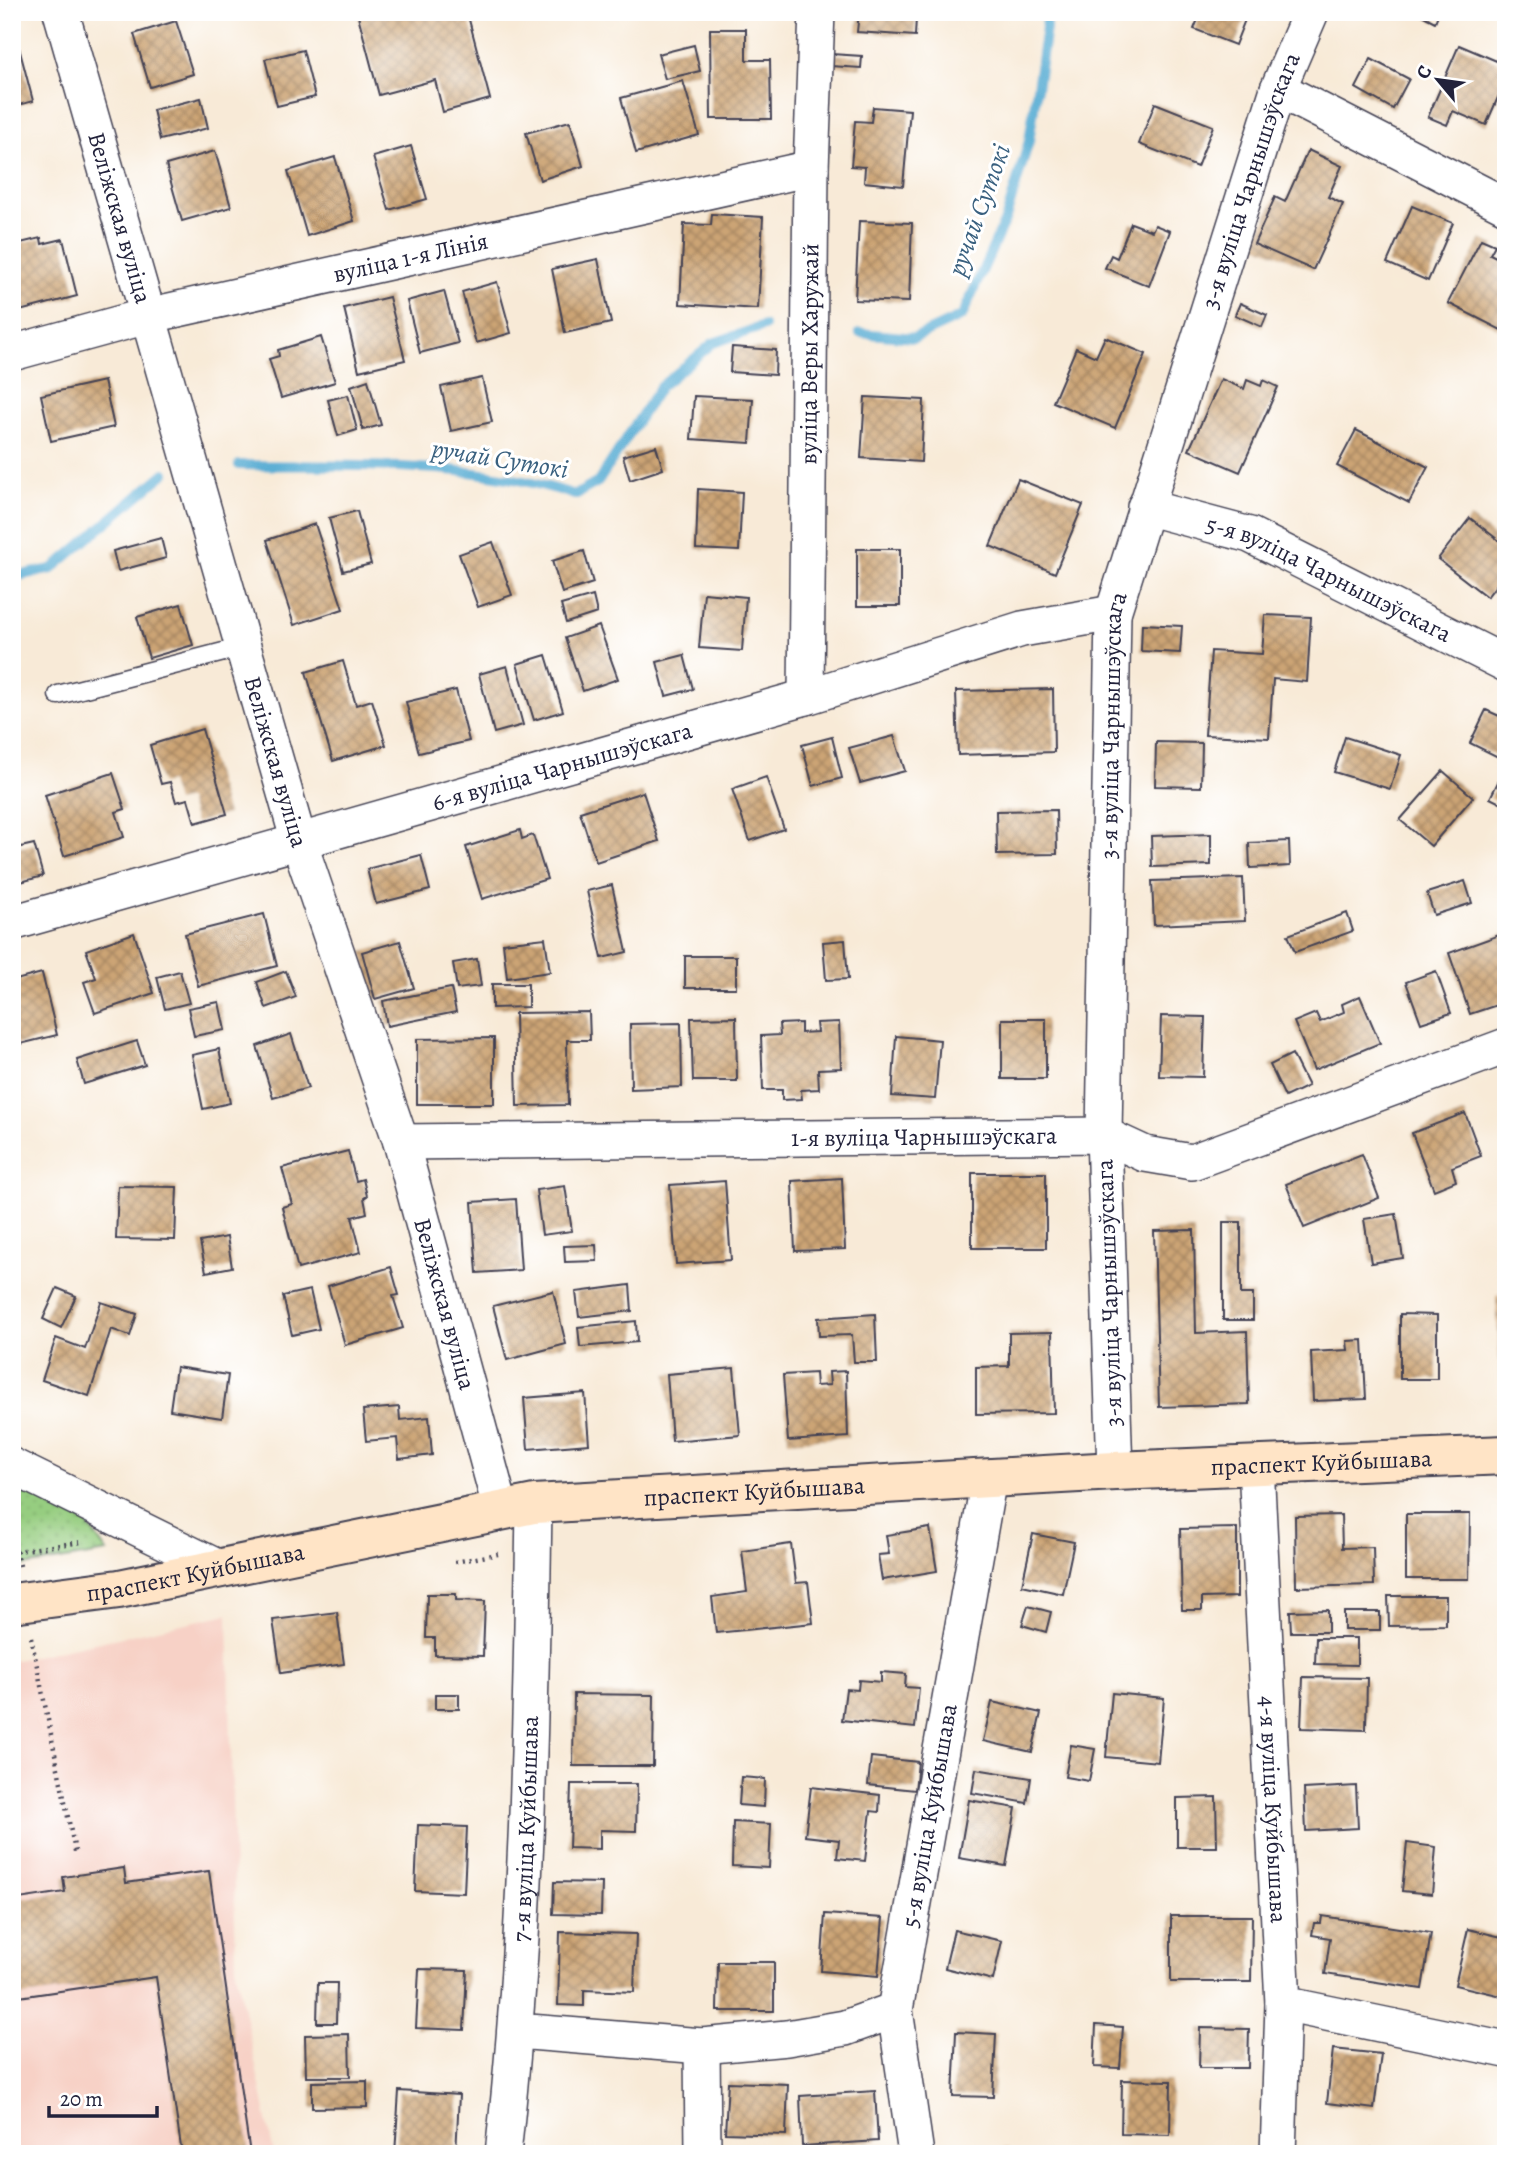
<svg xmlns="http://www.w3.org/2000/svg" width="1518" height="2166" viewBox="0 0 1518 2166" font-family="Alegreya,serif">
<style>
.built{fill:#f7d1c6}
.grass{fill:url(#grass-dots);stroke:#5c785e;stroke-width:2}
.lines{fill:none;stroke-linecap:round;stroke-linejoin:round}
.stream{stroke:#56acd3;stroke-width:10}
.building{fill:url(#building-cross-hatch)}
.lane-casing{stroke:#424052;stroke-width:21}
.street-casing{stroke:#424052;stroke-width:38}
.secondary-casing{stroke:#424052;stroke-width:42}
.path{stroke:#424052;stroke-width:4.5;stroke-dasharray:2 5;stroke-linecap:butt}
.lane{stroke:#fff;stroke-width:18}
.street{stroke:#fff;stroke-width:35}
.secondary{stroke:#ffe4c6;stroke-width:38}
.labels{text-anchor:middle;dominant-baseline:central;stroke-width:6;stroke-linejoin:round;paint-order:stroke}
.street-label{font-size:24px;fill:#22223b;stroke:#fff}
.water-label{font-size:26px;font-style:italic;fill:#39607f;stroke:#fff}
</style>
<defs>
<pattern id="grass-dots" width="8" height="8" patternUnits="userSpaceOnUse" patternTransform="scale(1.75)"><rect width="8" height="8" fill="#96cd80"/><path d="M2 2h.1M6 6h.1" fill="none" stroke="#81b070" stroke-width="1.8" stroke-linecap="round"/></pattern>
<pattern id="building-cross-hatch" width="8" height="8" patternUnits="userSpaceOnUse" patternTransform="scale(1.75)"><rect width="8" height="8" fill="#cca475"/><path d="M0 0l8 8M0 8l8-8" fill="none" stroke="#a58561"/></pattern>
</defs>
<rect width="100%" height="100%" fill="#fff"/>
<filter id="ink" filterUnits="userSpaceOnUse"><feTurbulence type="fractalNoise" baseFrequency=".0143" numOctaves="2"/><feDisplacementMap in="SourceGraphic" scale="14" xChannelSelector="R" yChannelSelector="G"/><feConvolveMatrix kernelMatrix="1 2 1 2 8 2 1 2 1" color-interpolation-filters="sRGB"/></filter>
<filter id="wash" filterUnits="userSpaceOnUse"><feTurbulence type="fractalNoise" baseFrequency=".00686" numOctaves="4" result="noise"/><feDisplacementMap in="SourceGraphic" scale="28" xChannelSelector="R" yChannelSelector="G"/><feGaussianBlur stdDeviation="1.57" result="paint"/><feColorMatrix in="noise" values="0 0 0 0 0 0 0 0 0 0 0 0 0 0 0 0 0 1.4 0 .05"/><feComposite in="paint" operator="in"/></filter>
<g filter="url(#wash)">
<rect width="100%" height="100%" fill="#f8ead7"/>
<path class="built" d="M228 1614 236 1971 274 2154H12V1661Z"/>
<path class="grass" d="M12 1487 79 1512 107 1552 12 1568Z"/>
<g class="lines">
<g class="stream">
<path d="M860 333 914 338 962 316 1006 218 1029 141 1046 28 1045 12"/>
<path d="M239 465C350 467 469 459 575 495L598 482 660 387 713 343 764 326"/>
<path d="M12 577 52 569 165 473"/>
</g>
</g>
<g id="blocks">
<g class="building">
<path d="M357 12H467L490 99 443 112 435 80 379 95Z"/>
<path d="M859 12H909V18H916L915 36 857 32Z"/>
<path d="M1201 12H1248L1235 45 1194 29Z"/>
<path d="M1416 12H1439L1435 22Z"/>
<path d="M176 21 193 74 150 87 134 34Z"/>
<path d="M710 29H746V60H770L771 119H711Z"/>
<path d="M17 40 33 101 12 107V41Z"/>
<path d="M694 45 700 71 665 79 658 54Z"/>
<path d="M1459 45 1506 65V79L1486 125 1453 111 1447 125 1428 117Z"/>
<path d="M303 50 315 97 277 106 265 59Z"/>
<path d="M831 54 862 56 861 68 831 66Z"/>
<path d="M1371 59 1409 79 1393 109 1356 88Z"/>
<path d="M683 81 699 135 636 153 621 98Z"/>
<path d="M201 98 208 128 160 140 153 110Z"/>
<path d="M1155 103 1213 126 1197 167 1139 144Z"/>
<path d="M873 107 910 110 903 186 864 182 865 167 851 166 855 121 871 122Z"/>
<path d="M570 121 583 166 540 180 526 133Z"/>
<path d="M411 146 427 199 389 210 373 157Z"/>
<path d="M1308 150 1342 166 1328 197 1343 204 1313 270 1254 244 1275 197 1285 202Z"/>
<path d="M215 151 231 207 182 221 166 165Z"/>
<path d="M335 157 354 221 307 236 288 171Z"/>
<path d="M1412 206 1453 223 1428 281 1387 263Z"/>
<path d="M712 214 763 217 758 309 680 304 684 224 711 225Z"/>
<path d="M859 221 912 223 909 302 855 300Z"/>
<path d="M1131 223 1152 231 1155 225 1170 231 1149 286 1105 268 1111 255 1117 258Z"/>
<path d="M41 238 42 244 63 239 77 296 12 313V245Z"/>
<path d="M1481 239 1495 245 1490 254 1506 262V320L1501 330 1448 303Z"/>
<path d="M598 259 611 323 565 333 552 269Z"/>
<path d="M497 282 511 333 476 343 462 292Z"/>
<path d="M444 291 458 343 420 353 407 301Z"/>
<path d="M389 297 405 360 359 371 344 308Z"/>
<path d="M1240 303 1267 315 1262 327 1235 315Z"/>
<path d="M321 337 335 382 281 398 269 359 279 356 278 350Z"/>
<path d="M1105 337 1146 354 1115 428 1053 402 1076 348 1096 357Z"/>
<path d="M732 347 776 350 775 375 730 372Z"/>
<path d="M482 378 492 422 451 431 441 387Z"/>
<path d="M1221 379 1244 389 1247 380 1261 386 1263 380 1278 387 1240 472 1189 450Z"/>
<path d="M368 380 381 425 363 430 351 386Z"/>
<path d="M104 381 114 427 51 441 41 395Z"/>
<path d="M348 395 357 430 338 436 328 400Z"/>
<path d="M694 396 753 399 750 443 691 439Z"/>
<path d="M865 397 924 400 921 462 861 458Z"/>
<path d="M1356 430 1428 467 1409 503 1337 466Z"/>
<path d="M656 446 663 469 630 480 623 456Z"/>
<path d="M1018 479 1083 505 1055 573 990 546Z"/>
<path d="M698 489 742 492 739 551 696 549Z"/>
<path d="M357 511 371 564 343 571 329 518Z"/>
<path d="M1470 518 1506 546V572L1487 597 1438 559Z"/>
<path d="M315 524 343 609 294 625 267 540Z"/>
<path d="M161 538 166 558 118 571 113 551Z"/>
<path d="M493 542 512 595 478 607 459 554Z"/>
<rect x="857" y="549" width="43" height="57"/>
<path d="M584 551 593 583 562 593 552 561Z"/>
<path d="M704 593 746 597 742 651 699 648Z"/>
<path d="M593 596 597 613 566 623 561 605Z"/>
<path d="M181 604 193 645 149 658 137 617Z"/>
<path d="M1265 615 1311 617 1307 682 1273 679 1269 738 1205 735 1211 651 1262 654Z"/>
<path d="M1142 624 1182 626 1180 653 1141 651Z"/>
<path d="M599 626 618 679 583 691 565 638Z"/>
<path d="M546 655 563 711 534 720 517 664Z"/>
<path d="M684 655 693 689 666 696 657 662Z"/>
<path d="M343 661 356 705 372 700 386 745 333 761 306 672Z"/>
<path d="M507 666 523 725 494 733 479 674Z"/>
<path d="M12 670 19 693 12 694Z"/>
<path d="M1053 689 1054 752 958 755 956 691Z"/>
<path d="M456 690 469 741 419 753 406 702Z"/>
<path d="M1486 710 1506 719V761L1470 743Z"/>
<path d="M202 729 227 814 195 823 188 799 176 802 170 782 161 784 150 745Z"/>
<path d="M894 736 905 771 860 783 849 748Z"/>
<path d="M832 737 842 778 813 786 802 745Z"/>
<path d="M1345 737 1401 755 1390 789 1334 772Z"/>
<path d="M1156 742 1202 743 1201 787 1155 786Z"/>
<path d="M1506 766V806L1490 798Z"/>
<path d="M1443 771 1473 797 1431 846 1400 820Z"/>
<path d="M113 773 125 809 116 812 124 837 64 856 45 795Z"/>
<path d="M766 777 784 829 750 841 732 789Z"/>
<path d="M643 792 659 841 596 862 580 812Z"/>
<path d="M1056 810 1057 854 997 855 996 811Z"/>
<path d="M520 830 522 839 533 835 547 879 482 899 466 847Z"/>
<path d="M1211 834V865L1152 867 1151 836Z"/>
<path d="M1289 841 1290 866 1250 868 1249 843Z"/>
<path d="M34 844 43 876 17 883 12 849Z"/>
<path d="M421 855 430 890 376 904 367 869Z"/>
<path d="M1243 878 1245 921 1154 925 1152 881Z"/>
<path d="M1465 881 1472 903 1434 915 1427 893Z"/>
<path d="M612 885 627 952 602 958 587 891Z"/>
<path d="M1347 913 1353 931 1295 952 1288 935Z"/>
<path d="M264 914 277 966 198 986 185 934Z"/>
<path d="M134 933 154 993 95 1013 84 982 96 978 86 950Z"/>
<path d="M1505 933 1506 1002 1470 1014 1449 953Z"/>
<path d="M545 938 550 972 507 978 503 943Z"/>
<path d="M845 940 848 979 826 980 823 942Z"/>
<path d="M400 941 414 988 375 999 362 952Z"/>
<rect x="685" y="956" width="51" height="32"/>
<path d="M477 959 481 986 457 989 453 963Z"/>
<path d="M180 971 189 1003 165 1009 157 977Z"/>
<path d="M286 971 296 997 266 1008 257 982Z"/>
<path d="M1436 971 1451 1013 1421 1023 1406 982Z"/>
<path d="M42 973 57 1035 12 1046V981Z"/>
<path d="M492 984H528V1007L492 1008Z"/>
<path d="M451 988 456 1012 387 1026 383 1001Z"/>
<path d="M1360 996 1380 1043 1314 1070 1294 1022 1316 1013 1320 1022 1344 1012 1342 1004Z"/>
<path d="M219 1002 225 1030 194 1036 188 1008Z"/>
<path d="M589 1012 590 1040H567L568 1105 517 1106 515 1013Z"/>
<path d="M1161 1016 1205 1017 1203 1077 1159 1076Z"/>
<path d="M736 1017 737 1081H693L691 1018Z"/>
<rect x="1002" y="1019" width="44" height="60"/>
<path d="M839 1022 841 1068 818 1069 819 1089 801 1090 802 1099 782 1100V1090H763L761 1036 780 1035 779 1024 801 1023V1033L817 1032 816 1023Z"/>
<path d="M681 1023 682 1087 631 1089 630 1024Z"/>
<path d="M291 1034 308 1088 273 1098 257 1046Z"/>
<path d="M896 1036 940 1040 935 1099 892 1096Z"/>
<path d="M494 1038V1104H417V1039Z"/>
<path d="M137 1041 145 1065 84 1084 77 1060Z"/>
<path d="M219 1049 230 1103 203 1109 192 1055Z"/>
<path d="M1292 1054 1308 1086 1285 1097 1270 1065Z"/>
<path d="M1465 1113 1481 1156 1452 1167 1456 1181 1434 1190 1412 1133Z"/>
<path d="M348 1151 356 1181 363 1179 367 1196 364 1198 367 1213 352 1217 361 1252 298 1269 282 1207 292 1204 282 1168Z"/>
<path d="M1362 1154 1379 1198 1304 1228 1286 1184Z"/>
<rect x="972" y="1173" width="74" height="75"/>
<path d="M842 1178 845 1249 795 1251 792 1181Z"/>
<path d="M725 1181 731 1260 676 1264 670 1185Z"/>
<path d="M118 1186 177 1187 175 1240 116 1239Z"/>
<path d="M565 1186 572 1231 542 1235 536 1190Z"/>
<path d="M516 1199 521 1270 477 1273 472 1202Z"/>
<path d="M1396 1214 1403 1258 1371 1263 1364 1219Z"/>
<path d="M1223 1222H1241V1294H1253V1320H1223Z"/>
<path d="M1194 1230 1196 1333 1247 1331 1249 1404 1159 1407 1154 1231Z"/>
<path d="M227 1237 232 1267 206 1272 200 1242Z"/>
<path d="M596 1245 597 1261 565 1262 564 1246Z"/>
<path d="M391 1267 399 1295 393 1296 403 1328 345 1345 328 1286Z"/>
<path d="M630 1285 632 1311 579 1317 576 1292Z"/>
<path d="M57 1288 76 1296 61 1328 43 1319Z"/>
<path d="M310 1290 319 1329 292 1335 283 1296Z"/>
<path d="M553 1291 566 1344 507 1360 493 1306Z"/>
<path d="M1496 1295H1506V1379H1500Z"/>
<path d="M101 1302 137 1314 130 1336 111 1329 89 1396 42 1380 56 1338 85 1349Z"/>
<path d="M875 1314 877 1362H854L852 1335 819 1336 818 1318Z"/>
<path d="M1400 1314 1437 1315V1379H1400Z"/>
<path d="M636 1321 637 1342 580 1347 578 1327Z"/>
<path d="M1052 1332 1054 1413 976 1414V1367L1009 1366V1333Z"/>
<path d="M1363 1340 1366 1399 1313 1401 1311 1352 1348 1350 1347 1341Z"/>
<path d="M176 1367 228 1375 222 1418 170 1410Z"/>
<path d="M734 1368 740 1435 672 1441 667 1374Z"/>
<path d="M846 1371 848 1437 788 1441 783 1375 815 1373 816 1386 830 1385 829 1372Z"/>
<path d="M585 1393 589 1444 528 1449 524 1398Z"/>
<path d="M399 1407 400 1420 429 1417 432 1455 399 1459 397 1438 366 1441 363 1410Z"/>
<path d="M1406 1514H1470L1469 1579H1406Z"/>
<path d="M1341 1515 1342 1548 1373 1547 1374 1585 1296 1587 1295 1516Z"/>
<path d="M930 1528 937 1571 882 1580 878 1555 889 1554 886 1535Z"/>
<path d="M1237 1528V1597L1202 1598V1610H1182L1180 1529Z"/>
<path d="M1033 1534 1074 1542 1063 1594 1022 1585Z"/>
<path d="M791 1544 796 1583 808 1582 813 1623 716 1633 712 1597 747 1592 742 1551Z"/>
<path d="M427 1594H456V1600L485 1601 483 1656 435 1655V1638H426Z"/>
<path d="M1388 1596H1446V1625L1389 1626Z"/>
<path d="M1028 1606 1051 1612 1046 1632 1022 1625Z"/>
<path d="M1328 1610V1632H1291L1290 1611Z"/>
<path d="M337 1612 344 1664 281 1673 273 1620Z"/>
<rect x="1344" y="1612" width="36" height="18"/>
<path d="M1316 1638H1357V1665L1315 1664Z"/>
<path d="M881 1672 906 1674 905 1687 919 1688 915 1728 842 1720 846 1689 858 1690 859 1680 881 1682Z"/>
<path d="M1303 1677 1367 1678 1366 1730 1301 1728Z"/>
<path d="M1112 1693 1164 1698 1158 1762 1106 1757Z"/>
<rect x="435" y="1694" width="24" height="15"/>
<path d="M574 1694 654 1695 653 1766H573Z"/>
<path d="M992 1702 1041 1713 1032 1752 983 1741Z"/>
<path d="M1071 1745 1095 1749 1089 1781 1065 1777Z"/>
<path d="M871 1757 918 1762 915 1790 868 1785Z"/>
<path d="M976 1769 1031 1778 1027 1803 972 1793Z"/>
<path d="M741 1777 765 1779 764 1807 739 1805Z"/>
<path d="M571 1784H637L636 1831 600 1830V1849L569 1848Z"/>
<path d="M1356 1786 1358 1828 1306 1831 1304 1789Z"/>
<path d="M811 1787 880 1795 879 1812 871 1811 865 1861 837 1858 839 1840 805 1836Z"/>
<path d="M1216 1797 1217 1847H1177V1798Z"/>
<path d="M969 1800 1016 1808 1006 1866 959 1858Z"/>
<path d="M733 1822 771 1824 769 1868 732 1866Z"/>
<path d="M418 1825 467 1827 464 1893 415 1891Z"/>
<path d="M1407 1843 1436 1847 1432 1894 1402 1891Z"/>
<path d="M124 1868 126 1883 209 1871 250 2154H182L156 1977 12 1998V1900L65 1892 63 1877Z"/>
<path d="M554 1882 602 1883 601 1915 553 1914Z"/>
<path d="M825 1914 883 1918 878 1976 821 1971Z"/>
<path d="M1171 1916H1252L1251 1982H1171Z"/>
<path d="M1322 1916 1431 1933 1422 1989 1325 1974 1330 1938 1312 1935 1314 1923H1321Z"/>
<path d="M1468 1929 1506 1938V1997L1455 1985Z"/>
<path d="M954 1930 1002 1941 993 1980 945 1968Z"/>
<path d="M560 1932 636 1934 634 1992 584 1990V2006L558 2005Z"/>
<path d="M718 1962H774V2011H717Z"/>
<path d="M419 1969 467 1970 464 2030 416 2028Z"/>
<path d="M318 1983H337L336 2023H317Z"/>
<path d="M1096 2025 1123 2027 1120 2068 1094 2067Z"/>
<path d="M1200 2028 1249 2029 1248 2068H1199Z"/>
<path d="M956 2032 996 2034 993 2097 953 2096Z"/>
<path d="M349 2034 350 2077H306L305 2035Z"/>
<path d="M1333 2049 1381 2054 1374 2109 1327 2103Z"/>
<path d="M1122 2080 1171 2081 1170 2135 1121 2134Z"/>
<path d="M367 2081V2107L312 2108V2082Z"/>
<path d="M728 2082 788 2084 786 2135 725 2133Z"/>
<path d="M399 2091 459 2095 456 2154H395Z"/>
<path d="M875 2091 878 2141 802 2146 800 2096Z"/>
<path d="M1008 2148 1009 2154H980L979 2152Z"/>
<path d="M1372 2148 1394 2152 1393 2154H1371Z"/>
</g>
</g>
</g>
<g filter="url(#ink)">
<use href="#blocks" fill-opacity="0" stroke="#424052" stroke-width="2"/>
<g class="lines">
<g class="lane-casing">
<path id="lane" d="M58 695 243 647"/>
</g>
<g class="street-casing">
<g id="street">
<path id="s1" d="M61 12 299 842 401 1142 501 1510"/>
<path d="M1278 89 1506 206"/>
<path id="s2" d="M12 353 147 316 811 168"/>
<path id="s3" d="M1145 507 1250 535 1506 664"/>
<path id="s4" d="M806 697 811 168 817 12"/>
<path id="s5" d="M12 923 806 697 1022 629 1113 613"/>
<path id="s6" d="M401 1142 1104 1135 1145 1154 1192 1162 1506 1046"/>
<path id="s7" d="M1256 1465 1283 2004 1278 2154"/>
<path d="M12 1466 219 1568"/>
<path id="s8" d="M1115 1471 1104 1135 1113 613 1278 89 1311 12"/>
<path d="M1283 2004 1506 2050"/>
<path d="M517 2031 702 2046 787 2038 845 2028 895 2010"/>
<path d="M702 2046 703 2154"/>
<path id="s9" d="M503 2154C527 1938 531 1721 534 1504"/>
<path id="s10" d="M916 2154 895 2010 989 1478"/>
</g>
</g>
<g class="secondary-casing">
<g id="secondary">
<path id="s11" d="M12 1603 119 1589 534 1504 1115 1471 1506 1455"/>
</g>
</g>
<g class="path">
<path d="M455 1562 498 1554"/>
<path d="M20 1566 17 1551 82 1542"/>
<path d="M31 1637 76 1856"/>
</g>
<use href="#lane" class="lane"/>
<use href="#street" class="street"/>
<use href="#secondary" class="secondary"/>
</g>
</g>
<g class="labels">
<g class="street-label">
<text stroke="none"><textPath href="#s8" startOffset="1312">3-я вуліца Чарнышэўскага</textPath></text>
<text stroke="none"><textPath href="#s1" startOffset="214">Веліжская вуліца</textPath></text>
<text stroke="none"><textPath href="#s2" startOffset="410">вуліца 1-я Лінія</textPath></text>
<text stroke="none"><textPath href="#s4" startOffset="343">вуліца Веры Харужай</textPath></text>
<text stroke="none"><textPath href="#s3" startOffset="198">5-я вуліца Чарнышэўскага</textPath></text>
<text stroke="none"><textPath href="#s8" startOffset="746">3-я вуліца Чарнышэўскага</textPath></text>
<text stroke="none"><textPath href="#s1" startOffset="780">Веліжская вуліца</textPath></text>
<text stroke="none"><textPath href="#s5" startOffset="572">6-я вуліца Чарнышэўскага</textPath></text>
<text stroke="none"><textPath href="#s6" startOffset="523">1-я вуліца Чарнышэўскага</textPath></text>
<text transform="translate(1109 1293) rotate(-92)">3-я вуліца Чарнышэўскага</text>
<text stroke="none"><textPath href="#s1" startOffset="1348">Веліжская вуліца</textPath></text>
<text stroke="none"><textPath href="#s11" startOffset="1320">праспект Куйбышава</textPath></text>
<text stroke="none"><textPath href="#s11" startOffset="752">праспект Куйбышава</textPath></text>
<text stroke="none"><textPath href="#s11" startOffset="186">праспект Куйбышава</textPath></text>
<text stroke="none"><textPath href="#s7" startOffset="345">4-я вуліца Куйбышава</textPath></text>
<text stroke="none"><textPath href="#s10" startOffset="343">5-я вуліца Куйбышава</textPath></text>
<text stroke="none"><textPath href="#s9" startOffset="326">7-я вуліца Куйбышава</textPath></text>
</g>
<g class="water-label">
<text transform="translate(979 210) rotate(-70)">ручай Сутокі</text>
<text transform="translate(500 459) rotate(9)">ручай Сутокі</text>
</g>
</g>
<rect width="1518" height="2166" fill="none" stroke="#fff" stroke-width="42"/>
<g transform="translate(1438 80) rotate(299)" stroke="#ffffff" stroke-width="5" paint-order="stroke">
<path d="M0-5L12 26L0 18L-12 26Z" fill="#22223b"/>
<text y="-10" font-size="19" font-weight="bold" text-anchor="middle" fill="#22223b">С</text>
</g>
<path d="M49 2106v10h108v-10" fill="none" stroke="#22223b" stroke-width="3.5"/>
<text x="60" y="2106" font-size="21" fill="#22223b" stroke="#ffffff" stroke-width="5" paint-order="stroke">20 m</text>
</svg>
